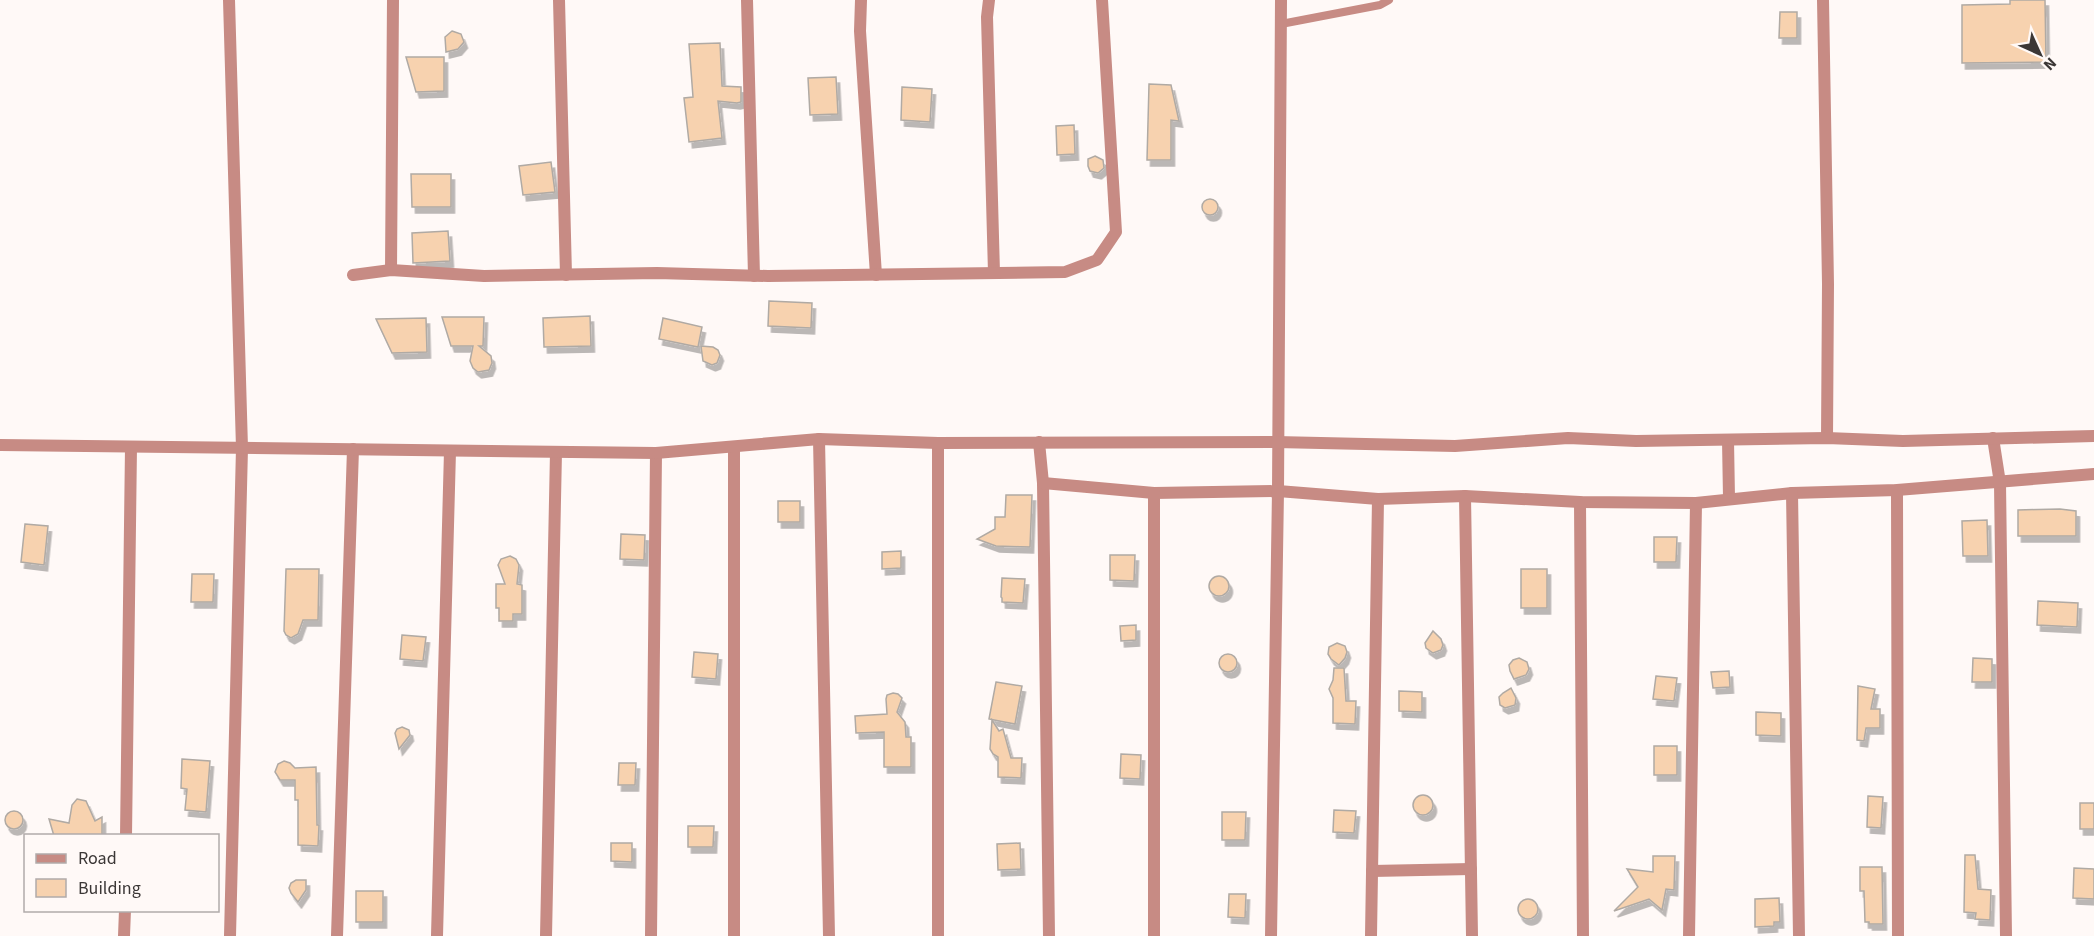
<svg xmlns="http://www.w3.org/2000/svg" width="2094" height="936" viewBox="0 0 2094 936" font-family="'Source Sans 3',sans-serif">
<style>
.building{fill:#f7d2af;stroke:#b0aaa4;stroke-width:1.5;filter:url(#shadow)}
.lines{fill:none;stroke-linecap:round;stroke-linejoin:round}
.service{stroke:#c78b84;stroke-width:8}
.minor{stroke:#c78b84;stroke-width:12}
.tertiary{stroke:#c78b84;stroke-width:12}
</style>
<defs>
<filter id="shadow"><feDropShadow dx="3.5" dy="6" stdDeviation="0" flood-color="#0004"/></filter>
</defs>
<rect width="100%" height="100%" fill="#fff9f7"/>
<g class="building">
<path d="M2010 0H2045L2046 62 1962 63V5L2010 4Z"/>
<path d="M1780 12H1797V38H1779Z"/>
<path d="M452 31 461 34 464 42 458 49 446 52 445 37Z"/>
<path d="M720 43 722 86 741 87V102L737 103 718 101 722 138 689 142 684 98 693 97 689 44Z"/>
<path d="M406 57H444V91L416 92Z"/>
<path d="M836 77 838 114 810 115 808 78Z"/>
<path d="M1149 84 1171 85 1179 121 1171 120V160H1147Z"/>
<path d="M902 87 932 89 930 122 901 120Z"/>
<path d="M1074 125 1075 154 1057 155 1056 126Z"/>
<path d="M1095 156 1103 160 1104 168 1098 173 1090 171 1088 166V159Z"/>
<path d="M551 162 555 192 523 195 519 166Z"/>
<path d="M411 174H451V207H412Z"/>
<circle cx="1210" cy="207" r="8"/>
<path d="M448 231 450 261 413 263 412 233Z"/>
<path d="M769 301 812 303 811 328 768 326Z"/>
<path d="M590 316 591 346 544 347 543 318Z"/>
<path d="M442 317H484L483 346H479L491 356 492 363 489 370 478 372 473 368 470 361 473 346H451Z"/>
<path d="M426 318 427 352 392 353 376 319Z"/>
<path d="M663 318 702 327 698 347 659 339Z"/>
<path d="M701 346 713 347 718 350 720 355 717 363 712 365 703 361Z"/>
<path d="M1006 495H1032L1030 547 996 546 977 539 995 529V517H1005Z"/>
<rect x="778" y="501" width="22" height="21"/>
<path d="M2060 509 2076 511V536H2018V510Z"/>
<path d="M1987 520 1988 556H1963L1962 521Z"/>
<path d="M25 524 48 526 44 565 21 562Z"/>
<path d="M621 534 645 535 644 560 620 559Z"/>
<path d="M1654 537H1677L1676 562H1654Z"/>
<path d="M901 551V568L882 569V552Z"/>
<path d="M1110 555H1135L1134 581 1110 580Z"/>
<path d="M510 556 516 559 519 565 517 584 522 585V614H513V621H499V608H496V584H505L498 565 501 559Z"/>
<path d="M286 569H319L318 620H303L298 634 291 638 286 635 284 631Z"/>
<rect x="1521" y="569" width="26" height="39"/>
<path d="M192 574H214L213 602H191Z"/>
<circle cx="1219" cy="586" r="10"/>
<path d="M1002 578 1025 579 1023 603 1002 602V598L1001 597Z"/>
<path d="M2038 601 2078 603 2077 627 2037 625Z"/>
<path d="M1136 625V640L1121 641 1120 626Z"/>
<path d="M1433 631 1441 639 1443 645 1441 650 1433 653 1426 648 1425 643Z"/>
<path d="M402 635 426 637 423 661 400 659Z"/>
<path d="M1337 643 1345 646 1347 652 1345 658 1339 665 1331 659 1328 654 1329 647Z"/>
<path d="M694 652 718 654 716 679 692 677Z"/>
<circle cx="1228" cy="663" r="9"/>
<path d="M1519 658 1527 662 1529 669 1526 675 1514 679 1510 671 1509 665 1513 660Z"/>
<path d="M1973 658 1992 659V682H1972Z"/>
<path d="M1334 668H1344L1346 701H1356L1355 724 1333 723V698L1329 689 1333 680Z"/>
<path d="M1729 671 1730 687 1713 688 1711 672Z"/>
<path d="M1656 676 1677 678 1674 701 1653 699Z"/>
<path d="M996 682 1022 686 1015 724 989 719Z"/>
<path d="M1858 686 1875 689 1871 709H1880V728H1866L1864 741 1857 740Z"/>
<path d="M1511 688 1516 698 1515 705 1505 708 1500 705 1499 697 1503 693Z"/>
<path d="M1399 691 1422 692V712L1399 711Z"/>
<path d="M893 693 898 694 902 698 897 712 905 722 906 737H911V767H884V732L856 733 855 716 887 714 886 699 887 695Z"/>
<path d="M1756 712 1781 713V736L1756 735Z"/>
<path d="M992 720 999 731 1003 729 1011 758H1022L1021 778 998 777V757L993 754 990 749Z"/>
<path d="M402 727 409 730 410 735 399 749 395 733 397 729Z"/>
<rect x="1654" y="746" width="23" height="29"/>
<path d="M1121 754 1141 755 1140 779 1120 778Z"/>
<path d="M182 759 210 761 206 812 185 810 187 789 181 788Z"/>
<path d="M284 761 290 763 295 768 316 767 317 825H319L318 846 298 845V800H295V780H280L275 772 278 764Z"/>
<path d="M619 763H636L635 785H618Z"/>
<circle cx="1423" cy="805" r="10"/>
<path d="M1868 796 1883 797 1881 828 1867 827Z"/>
<path d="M77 799 86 801 95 821 102 817V836H54L49 819 69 823 72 805Z"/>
<rect x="2080" y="803" width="14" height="26"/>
<path d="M1334 810 1356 811 1354 833 1333 832Z"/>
<circle cx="14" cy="820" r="9"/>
<path d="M1222 812H1246L1245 840H1222Z"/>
<path d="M688 826H714L713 847H688Z"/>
<path d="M611 843H632V862L611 861Z"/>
<path d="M1020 843 1021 869 998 870 997 844Z"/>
<path d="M1965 855H1975L1978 889 1991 890 1990 920 1975 919 1976 913 1964 912Z"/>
<path d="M1653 856H1675L1674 890 1666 889 1662 910 1649 899 1614 911 1638 887 1627 869 1653 872Z"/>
<path d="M1860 867H1882L1883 924H1869V922H1865L1864 891H1860Z"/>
<path d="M2074 868 2094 869V899L2073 898Z"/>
<path d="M296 880H306V890L298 902 291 893 289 888 291 883Z"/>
<rect x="356" y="891" width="27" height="31"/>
<path d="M1229 894H1246L1245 918 1228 917Z"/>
<path d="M1779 898 1780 922H1774V926L1755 927V899Z"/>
<circle cx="1528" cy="909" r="10"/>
</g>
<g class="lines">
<path class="service" d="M1281 24 1380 5 1389 0"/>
<g class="minor">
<path d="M229 0 242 448 230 936"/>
<path d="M559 0 566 275"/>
<path d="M747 0 754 276"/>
<path d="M861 0 860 31 876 275"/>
<path d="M989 0 987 17 994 273"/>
<path d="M1823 0 1828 284 1827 438"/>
<path d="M391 270 393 0"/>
<path d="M353 275 391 270 484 276 657 273 768 276 1065 272 1097 260 1116 232 1102 0"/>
<path d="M1993 438 2000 483 2006 936"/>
<path d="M819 439 829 936"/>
<path d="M1728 440 1729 498"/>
<path d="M1039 442 1043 483 1049 936"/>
<path d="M938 443V936"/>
<path d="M1043 483 1154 493 1278 491 1378 499 1465 496 1580 502 1696 503 1792 493 1897 490 2094 474"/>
<path d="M1897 490 1898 936"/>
<path d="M1792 493 1799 936"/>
<path d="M1465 496 1472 936"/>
<path d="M1580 502 1583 936"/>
<path d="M126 836 131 447"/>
<path d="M1372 871 1471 869"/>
<path d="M124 936 125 910"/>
<path d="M337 936 353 449"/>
<path d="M437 936 450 451"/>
<path d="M546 936 556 452"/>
<path d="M651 936 656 453"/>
<path d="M734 936V447"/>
<path d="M1154 936V493"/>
<path d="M1271 936 1278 491 1281 0"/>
<path d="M1371 936 1378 499"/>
<path d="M1689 936 1696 503"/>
</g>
<path class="tertiary" d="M0 445 656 453 819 439 938 443 1276 442 1455 446 1568 438 1636 441 1827 438 1903 441 2094 436"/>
</g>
<rect x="24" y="834" width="195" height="78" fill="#fff9f7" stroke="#b1abaa" stroke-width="1.5"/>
<rect x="36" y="854" width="30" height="9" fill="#c78b84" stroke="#b1abaa" stroke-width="1.5"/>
<text x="78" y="864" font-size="18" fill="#3b3736">Road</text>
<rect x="36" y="879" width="30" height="18" fill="#f7d2af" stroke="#b1abaa" stroke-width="1.5"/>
<text x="78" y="894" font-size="18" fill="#3b3736">Building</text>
<g transform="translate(2040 54) rotate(135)" stroke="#fff9f7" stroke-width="4.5" paint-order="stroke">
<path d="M0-4.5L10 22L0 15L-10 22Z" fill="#3b3736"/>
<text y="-9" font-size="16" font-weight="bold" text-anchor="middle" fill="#3b3736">N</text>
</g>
</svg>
